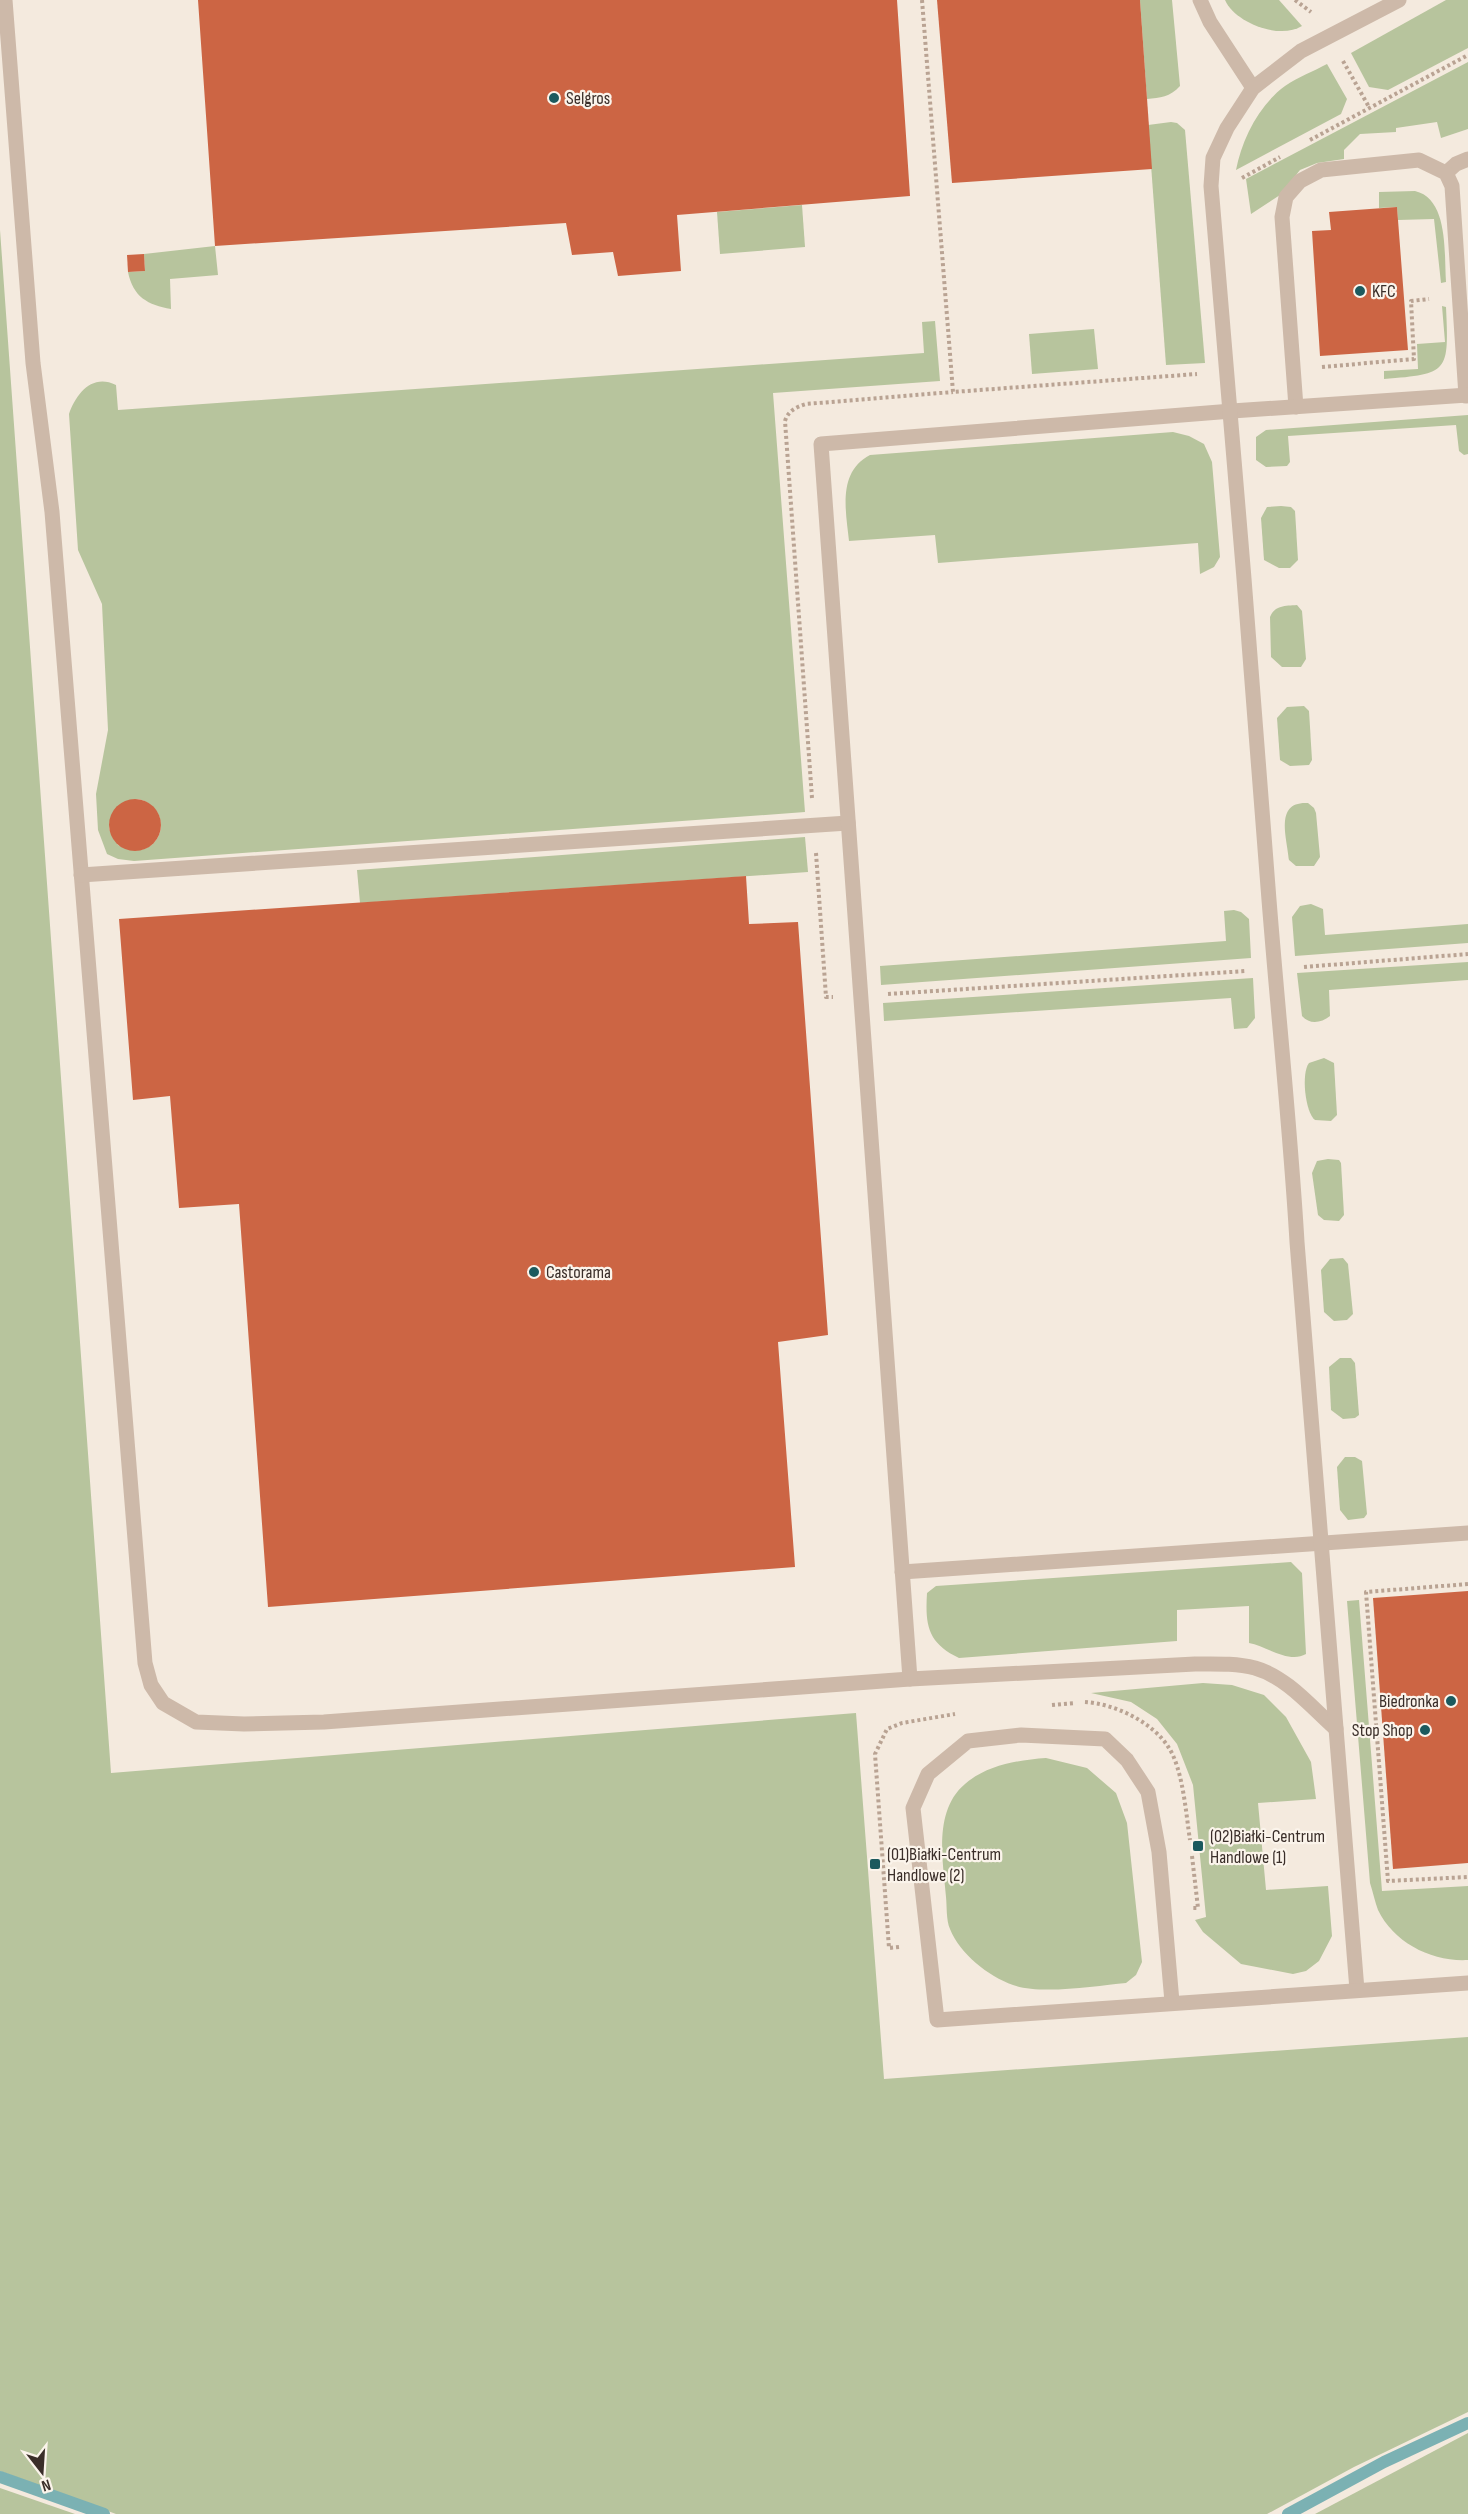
<svg xmlns="http://www.w3.org/2000/svg" width="1468" height="2514" viewBox="0 0 1468 2514" font-family="'Sofia Sans Condensed',sans-serif">
<style>
.green{fill:#b7c49d;fill-rule:evenodd}
.lines{fill:none;stroke-linecap:round;stroke-linejoin:round}
.stream{stroke:#7bb1b3;stroke-width:12}
.building{fill:#cc6544}
.path{stroke:#b9a393;stroke-width:4;stroke-dasharray:3 3;stroke-linecap:butt}
.service{stroke:#cdb9a9;stroke-width:15}
.poi-dot{fill:#1c5a5e;stroke:#fbf4eb;stroke-width:2}
.labels{text-anchor:middle;dominant-baseline:central;stroke-width:4.5;stroke-linejoin:round;paint-order:stroke}
.poi-label{font-size:18px;fill:#3a2e29;stroke:#fbf4eb;text-anchor:start}
</style>
<rect width="100%" height="100%" fill="#f4eade"/>
<g class="green">
<path d="M1140 0H1172L1180 86C1170 97 1160 98 1147 99Z"/>
<path d="M1225 0H1279L1302 26C1280 40 1235 23 1225 0Z"/>
<path d="M1446 0H1468V48L1388 90 1369 87 1351 53Z"/>
<path d="M1468 62V129L1441 138 1437 122 1396 128V132L1360 134 1344 150V159L1317 163 1300 170 1280 195 1251 214 1246 179Z"/>
<path d="M1327 64 1347 99 1341 114 1236 170C1242 139 1259 105 1285 86 1298 77 1314 71 1327 64Z"/>
<path d="M1171 122 1177 123 1185 130 1205 363 1166 365 1148 125Z"/>
<path d="M1415 191C1449 199 1444 254 1446 282L1441 283 1434 219 1398 220 1397 207 1379 208V192Z"/>
<path d="M802 205 805 247 720 254 717 212Z"/>
<path d="M0 230 111 1773 856 1713 884 2079 1468 2037V2412L1354 2467 1267 2514H116L0 2471Z"/>
<path d="M215 246 218 275 170 279 171 309C148 305 133 297 128 272L145 271 144 254Z"/>
<path d="M1442 306 1446 307C1449 372 1449 374 1384 379V371L1418 369 1417 344 1445 342Z"/>
<path d="M935 321 940 381 773 393 805 812 134 861 118 859 107 854 98 830 96 794 108 730 102 604 78 550 69 414C76 394 92 373 116 385L118 410 924 353 922 322ZM139 799C180 812 158 867 118 845L109 829C110 810 120 801 139 799Z"/>
<path d="M1094 329 1098 369 1032 374 1029 334Z"/>
<path d="M1468 415V454L1464 455 1459 451 1456 425 1288 436 1290 462 1287 466 1266 467 1256 460V437L1266 430Z"/>
<path d="M1173 432 1189 436 1204 444 1212 462 1220 557 1214 567 1200 574 1198 543 938 563 935 535 849 541C846 512 837 472 870 455Z"/>
<path d="M1281 506 1291 507 1295 511 1298 560 1290 568H1279L1264 560 1261 518 1267 507Z"/>
<path d="M1297 605 1302 611 1306 659 1301 667H1282L1271 657 1270 617C1275 605 1285 606 1297 605Z"/>
<path d="M1304 706 1309 711 1312 760 1309 765 1290 766 1280 760 1277 718 1287 707Z"/>
<path d="M1308 803 1314 808 1316 813 1320 857 1314 866H1296L1289 860C1287 837 1274 801 1308 803Z"/>
<path d="M805 837 808 872 360 903 357 870Z"/>
<path d="M1311 904 1323 909 1325 935 1468 924V943L1295 956 1292 917 1300 906Z"/>
<path d="M1234 910 1241 912 1249 919 1251 958 881 985 880 966 1226 941 1224 911Z"/>
<path d="M1468 962V980L1329 990 1330 1016C1321 1023 1310 1025 1302 1016L1297 973Z"/>
<path d="M1253 978 1255 1018 1247 1028 1234 1029 1231 998 884 1021 883 1003Z"/>
<path d="M1324 1058 1334 1063 1337 1115 1331 1121 1315 1120C1305 1112 1301 1073 1309 1063Z"/>
<path d="M1328 1159 1339 1160 1341 1163 1344 1215 1339 1221 1324 1220 1318 1215 1312 1173 1317 1161Z"/>
<path d="M1343 1258 1348 1264 1353 1314 1347 1320 1334 1321 1324 1312 1321 1270 1330 1259Z"/>
<path d="M1340 1358H1351L1355 1363 1359 1415 1355 1418 1343 1419 1331 1410 1329 1367Z"/>
<path d="M1345 1457H1355L1362 1461 1367 1514 1364 1518 1348 1520 1340 1510 1337 1467Z"/>
<path d="M1291 1562 1302 1573 1306 1654C1289 1664 1266 1646 1249 1643V1606L1177 1610V1641L959 1658C928 1643 925 1626 927 1593L936 1586Z"/>
<path d="M1359 1600 1382 1891 1468 1886V1960C1432 1962 1394 1943 1378 1910 1375 1902 1373 1892 1370 1883L1347 1601Z"/>
<path d="M1203 1683 1232 1685 1264 1695 1286 1717 1311 1762 1316 1799 1258 1803 1266 1890 1328 1886 1332 1936 1319 1961 1306 1971 1293 1974 1241 1964 1203 1932 1195 1920 1206 1917 1193 1785 1177 1744 1157 1719 1131 1702 1091 1693Z"/>
<path d="M1046 1758 1087 1768 1116 1793 1127 1823 1142 1962 1136 1975 1126 1983C1096 1986 1040 1995 1013 1985 988 1976 960 1954 950 1929 946 1920 947 1906 946 1897 943 1861 933 1811 965 1784 987 1765 1018 1760 1046 1758Z"/>
<path d="M1468 2433V2514H1315Z"/>
<path d="M0 2488 75 2514H0Z"/>
</g>
<g class="lines">
<g class="stream">
<path d="M0 2477 104 2514"/>
<path d="M1288 2514 1384 2462 1468 2423"/>
</g>
</g>
<g class="building">
<path d="M198 0H897L910 196 677 215 681 271 618 276 613 252 572 255 566 223 215 246Z"/>
<path d="M937 0H1140L1152 169 952 183Z"/>
<path d="M1397 207 1408 350 1320 356 1312 231 1331 230 1329 212Z"/>
<path d="M144 254 145 271 128 272 127 255Z"/>
<circle cx="135" cy="825" r="26"/>
<path d="M746 876 749 924 798 922 828 1335 778 1342 795 1567 268 1607 239 1204 179 1208 170 1096 133 1100 119 919Z"/>
<path d="M1468 1591V1863L1393 1869 1373 1598Z"/>
</g>
<g class="lines">
<g class="path">
<path d="M922 0 953 392 1197 374"/>
<path d="M1295 0 1311 12"/>
<path d="M1343 61 1369 107"/>
<path d="M1310 140 1468 55"/>
<path d="M1242 178 1280 157"/>
<path d="M1322 367 1414 359 1411 301 1429 299"/>
<path d="M812 798 785 421C788 411 796 407 806 404L953 392"/>
<path d="M816 853 826 997H833"/>
<path d="M1304 967 1468 954"/>
<path d="M888 994 1246 971"/>
<path d="M1468 1584 1366 1592 1388 1881 1468 1877"/>
<path d="M1085 1702C1115 1704 1153 1722 1169 1748 1183 1770 1186 1814 1190 1840"/>
<path d="M1052 1705 1075 1703"/>
<path d="M1192 1856 1198 1908H1192"/>
<path d="M899 1947 889 1948 875 1754 887 1729 902 1723 955 1714"/>
</g>
<g class="service">
<path d="M5 0 33 363 52 512 145 1663 151 1685 163 1703 196 1722 244 1724 324 1722 910 1679 1195 1664C1215 1664 1235 1663 1255 1668 1287 1677 1312 1708 1336 1729"/>
<path d="M1200 0 1210 22 1253 88"/>
<path d="M1446 173 1456 164 1468 159"/>
<path d="M1296 407 1282 217 1286 197 1300 181 1321 170 1419 160 1446 173 1452 186 1466 396"/>
<path d="M81 875 848 823"/>
<path d="M902 1572 1468 1533"/>
<path d="M910 1679 821 444 1232 411 1468 395"/>
<path d="M1357 1990 1297 1242C1290 1123 1277 1005 1268 887 1250 653 1232 420 1211 186L1213 158 1227 128 1253 88 1301 51 1399 0"/>
<path d="M1172 2002 1159 1852 1148 1792 1127 1760 1105 1739 1021 1735 968 1741 928 1774 913 1808 937 2020 1468 1983"/>
</g>
</g>
<g class="poi-dot">
<circle cx="554" cy="98" r="6"/>
<circle cx="1360" cy="291" r="6"/>
<circle cx="534" cy="1272" r="6"/>
<circle cx="1451" cy="1701" r="6"/>
<circle cx="1425" cy="1730" r="6"/>
<rect x="1192" y="1840" width="12" height="12" rx="3"/>
<rect x="869" y="1858" width="12" height="12" rx="3"/>
</g>
<g class="labels">
<g class="poi-label">
<text x="566" y="98">Selgros</text>
<text x="1372" y="291">KFC</text>
<text x="546" y="1272">Castorama</text>
<text x="1439" y="1701" text-anchor="end">Biedronka</text>
<text x="1413" y="1730" text-anchor="end">Stop Shop</text>
<text x="1210" y="1836">(02)Białki-Centrum<tspan x="1210" dy="21">Handlowe (1)</tspan></text>
<text x="887" y="1854">(01)Białki-Centrum<tspan x="887" dy="21">Handlowe (2)</tspan></text>
</g>
</g>
<g transform="translate(42 2472) rotate(163)" stroke="#fbf4eb" stroke-width="4.5" paint-order="stroke">
<path d="M0-4.5L10 22L0 15L-10 22Z" fill="#3a2e29"/>
<text y="-9" font-size="16" font-weight="bold" text-anchor="middle" fill="#3a2e29">N</text>
</g>
</svg>
